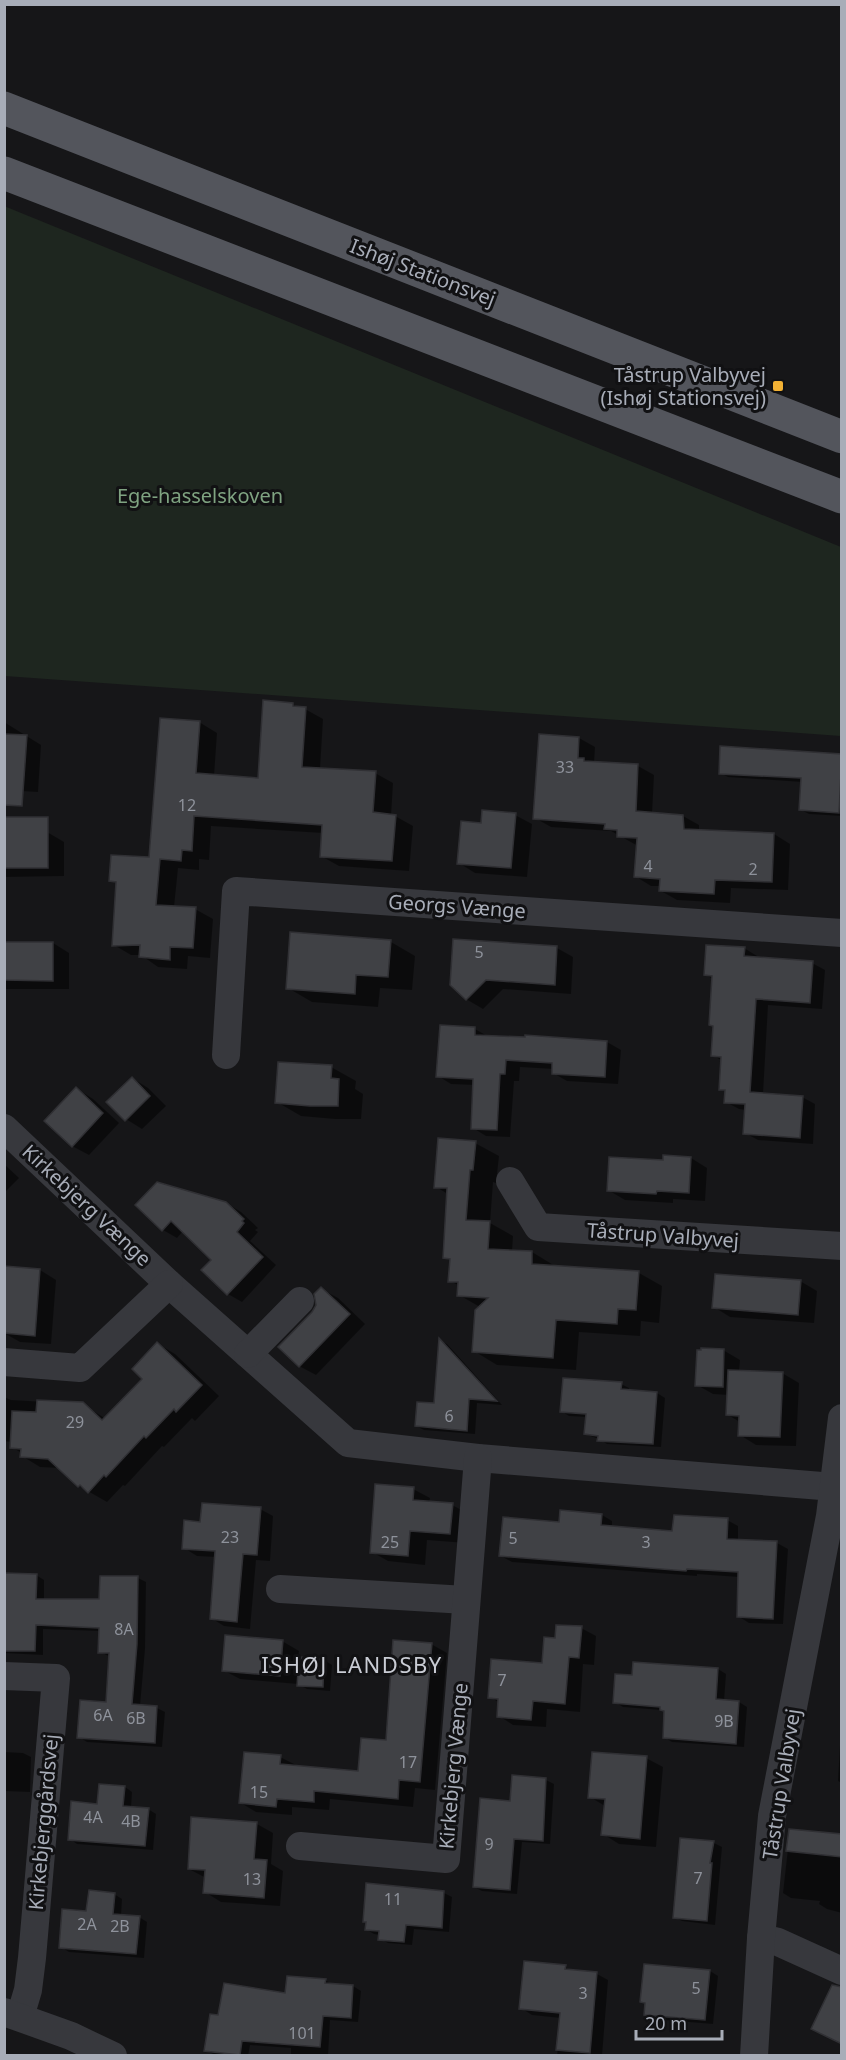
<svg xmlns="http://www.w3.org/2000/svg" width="846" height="2060" viewBox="0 0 846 2060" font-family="'Noto Sans',sans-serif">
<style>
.green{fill:#1e261f}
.shadow{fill:#0007}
.building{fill:#404145;stroke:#303034;stroke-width:1.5}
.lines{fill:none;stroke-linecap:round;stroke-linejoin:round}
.minor{stroke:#37383d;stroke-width:28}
.major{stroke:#53555c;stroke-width:33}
.poi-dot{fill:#f2b134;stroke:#111113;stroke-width:2}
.labels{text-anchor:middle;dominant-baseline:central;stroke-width:6;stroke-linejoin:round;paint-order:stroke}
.number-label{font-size:16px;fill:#8e929b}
.street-label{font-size:20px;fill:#a8adb8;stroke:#111113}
.poi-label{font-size:20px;fill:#a8adb8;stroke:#111113;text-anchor:end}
.park-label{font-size:20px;fill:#7fa381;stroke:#111113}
.quarter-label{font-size:22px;letter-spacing:1.5px;fill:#c9ccd4;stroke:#111113}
</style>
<rect width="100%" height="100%" fill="#161618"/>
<path class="green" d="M4 206 841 547V736L5 676Z"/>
<g class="shadow">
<path d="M292 704 299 708 305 709 323 719 320 769 375 773 393 783 391 816H395L413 826 409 871 339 866 321 856 323 833 211 826 209 860 199 859V870L178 868 174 907 195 909 213 919 210 958 188 956 187 969 158 967 141 955H131L114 945 118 884 110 880 151 859 199 722 217 733 214 776 259 779Z"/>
<path d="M4 722 41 745 38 792 4 790Z"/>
<path d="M540 735 579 738 595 747 594 763 638 766 654 775 652 814 683 816 699 825V831L774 834 790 844 788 890 731 888 730 903 677 900 661 891V886H651L635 876 638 846 611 831 551 827 535 818Z"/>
<path d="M842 756V816L809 814 801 810 803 782 728 777 720 773Z"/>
<path d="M515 815 532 824 527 877 475 873 459 863 483 824Z"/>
<path d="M4 832H47L64 842V876L4 877Z"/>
<path d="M391 942 415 956 412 990 380 988 378 1007 312 1002 288 988Z"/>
<path d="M4 943H53L69 953V989H4Z"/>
<path d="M557 948 573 957 571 994 503 989 483 1009 466 999 452 984Z"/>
<path d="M744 948 757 956V958L812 963 825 970 822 1009 768 1005 763 1094 802 1097 815 1104 813 1144 758 1140 745 1133 746 1110 739 1109 726 1102 727 1092 721 1089 723 1061 712 1055 713 979 706 975Z"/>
<path d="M475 1029 489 1037 607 1042 621 1050 618 1084 567 1081 553 1073 554 1069 520 1067 519 1081H514L510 1137 486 1136 473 1128 475 1085 451 1084 438 1076Z"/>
<path d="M331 1067 356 1081 355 1089 363 1094 361 1119H335L301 1116 277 1102Z"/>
<path d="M132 1078 148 1088 166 1106 142 1129 126 1119Z"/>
<path d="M77 1089 93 1099 119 1123 89 1155 72 1146Z"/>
<path d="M475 1143 499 1156 496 1183 493 1182 490 1223 513 1236 512 1251 532 1252 555 1266 639 1273 662 1286 659 1323 641 1321 640 1336 579 1332 576 1370 497 1365 474 1351 480 1307 459 1295 460 1286 450 1281 451 1261 445 1258 448 1194 436 1187Z"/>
<path d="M691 1158 707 1168 705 1201 673 1199V1203L625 1200 608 1190Z"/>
<path d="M4 1164 19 1178 4 1193Z"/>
<path d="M226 1203 241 1212 258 1228 255 1230 258 1232 250 1241 276 1265 242 1302 228 1294 213 1260 183 1231 177 1238 163 1230 138 1205Z"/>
<path d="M40 1270 56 1280 51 1344 20 1342 4 1333Z"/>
<path d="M800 1281 817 1291 814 1323 730 1317 714 1307Z"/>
<path d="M321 1289 338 1298 365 1324 316 1375 299 1366Z"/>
<path d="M440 1341 447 1344 502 1405 477 1403 475 1434 424 1430 416 1426 435 1405Z"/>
<path d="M158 1344 175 1354 219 1396 195 1421 192 1418 164 1447 162 1446 125 1486 123 1485 107 1502 79 1486 60 1468 40 1467 22 1456V1453L11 1447V1442L4 1441V1397L11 1400 82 1404 106 1419 145 1379Z"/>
<path d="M723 1350 740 1360 739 1372 782 1373 799 1383 796 1446 756 1445 740 1435V1422L728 1415 729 1395 713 1394 697 1385Z"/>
<path d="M621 1384 629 1388V1391L657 1393 665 1398 661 1447 607 1444 599 1439 585 1434 587 1417 569 1416 561 1411Z"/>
<path d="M413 1489 430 1498 429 1503 452 1505 469 1514 466 1543 427 1540 425 1565 388 1561 372 1552Z"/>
<path d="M260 1509 273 1516 270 1561 256 1560 250 1629 224 1626 211 1618 216 1557 197 1556 184 1548 202 1523Z"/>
<path d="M602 1515 612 1521V1527L674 1532 727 1520 738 1526V1541L777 1543 788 1549 783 1624 749 1623 738 1616 739 1577 697 1574V1576L512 1562 501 1556 560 1524Z"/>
<path d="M4 1575H36L44 1580V1600H101L138 1578 146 1582 145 1649 140 1706 157 1708 165 1712 162 1747 87 1742 79 1737 107 1703 111 1657 100 1652V1631L43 1629V1655L4 1653Z"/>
<path d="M581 1628 596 1636 594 1665 583 1664 580 1712 547 1709 546 1727 513 1725 499 1716 500 1703 490 1697 544 1665 557 1639Z"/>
<path d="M282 1641 299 1651 298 1658 324 1660 332 1665 330 1691 307 1689 298 1684 240 1679 223 1670Z"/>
<path d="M431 1644 447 1653 435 1790 415 1788 413 1807 330 1799 329 1810 292 1807V1815L256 1812 241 1803 280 1757 296 1765 360 1772 387 1742Z"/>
<path d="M718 1669 726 1674 724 1701 739 1702 747 1707 744 1747 672 1742 664 1737 666 1712 661 1710 623 1707 615 1702 633 1677Z"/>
<path d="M840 1746H842V1783L838 1781Z"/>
<path d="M4 1752 23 1753 31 1757 30 1792 4 1791Z"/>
<path d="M646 1758 663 1767 656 1847 619 1844 603 1834 605 1806 590 1797Z"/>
<path d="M546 1780 554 1784 550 1844 522 1842 517 1894 482 1891 474 1887 511 1803Z"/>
<path d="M125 1787 132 1792 131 1808 148 1809 156 1814 153 1850 77 1844 70 1839 98 1805Z"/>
<path d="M257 1824 273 1833 271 1864 283 1871 280 1906 221 1902 205 1892 206 1878 189 1869Z"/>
<path d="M790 1831 842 1836V1913L827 1909 819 1904 820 1901 791 1898 783 1893Z"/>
<path d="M681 1840 714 1843 722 1847 715 1925 682 1921 674 1917Z"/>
<path d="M368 1885 444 1893 452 1897 449 1932 414 1929 412 1945 388 1943 380 1939V1935L374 1934 367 1930Z"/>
<path d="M114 1894 122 1899 121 1916 139 1917 147 1922 144 1958 69 1952 61 1947 88 1913Z"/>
<path d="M645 1965 710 1971 718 1976 713 2024 653 2019 645 2014 646 2004 642 2002Z"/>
<path d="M565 1967 573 1971 597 1974 608 1980 602 2056H557L561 2018 532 2015 521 2008Z"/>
<path d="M325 1980 333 1985 353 1986 361 1991 358 2022 330 2020 328 2056H291V2048L250 2045 248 2056H217L205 2050 219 2017Z"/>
</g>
<g class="building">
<path d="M263 700 293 703V706L306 707 302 767 376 771 373 812 396 815 392 861 320 857 322 825 194 816 192 851 182 850 181 861 160 859 156 905 196 907 193 948 170 947V960L139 957 140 945 112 946 116 882 109 881 111 855 149 857 160 718 200 721 196 773 258 778Z"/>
<path d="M4 734 27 735 22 806 4 805Z"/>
<path d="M539 734 579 737 578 758H584V761L638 764 636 811 683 815 684 829 774 833 772 882 715 880 714 894 659 891 660 879 634 877 637 838 617 837V830L604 829 605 824 533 819Z"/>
<path d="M720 746 842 754 839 813 799 810 801 778 719 774Z"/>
<path d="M482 810 516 813 511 868 457 864 461 821 481 823Z"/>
<rect x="4" y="817" width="44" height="51"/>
<path d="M290 932 391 940 388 977 356 975 355 994 286 989Z"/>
<path d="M453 939 557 946 555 985 486 980 466 1000 450 985Z"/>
<path d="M4 942H53V981L4 980Z"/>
<path d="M706 945 745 947 744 956 813 961 810 1003 756 999 750 1092 803 1096 800 1138 743 1134 745 1104 724 1103 725 1090H719L721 1057 711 1056 713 1026 709 1025 712 976 704 975Z"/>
<path d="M440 1025 475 1027V1035L525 1037V1035L607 1041 605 1077 552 1074V1063L506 1060 505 1074H500L497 1130 471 1129 473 1079 436 1077Z"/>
<path d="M278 1062 332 1065 331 1078 339 1079 338 1106H310L275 1103Z"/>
<path d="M132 1077 150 1096 125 1121 106 1102Z"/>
<path d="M76 1087 103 1113 72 1147 44 1121Z"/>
<path d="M438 1138 476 1141 473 1170H470L466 1220 490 1221 488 1249 532 1251V1264L639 1271 636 1310 618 1309 617 1324 556 1320 553 1358 472 1352 475 1310 488 1298 457 1296 458 1282H448L450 1259 443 1258 447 1188H434Z"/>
<path d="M663 1155 691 1157 689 1193 657 1191 656 1194 607 1191 609 1157 663 1160Z"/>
<path d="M157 1182 226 1202 244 1219 242 1221 244 1223 237 1232 263 1257 227 1295 201 1270 211 1260 171 1221 162 1231 135 1205Z"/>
<path d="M4 1266 40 1269 35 1336 4 1333Z"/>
<path d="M715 1274 801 1280 798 1315 712 1308Z"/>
<path d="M321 1287 350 1314 299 1367 278 1347 312 1312 316 1305 314 1294Z"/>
<path d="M439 1338 497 1401 469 1399 467 1431 415 1426 417 1402 434 1403Z"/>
<path d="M157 1342 202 1385 176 1412 174 1409 146 1438 144 1436 106 1477 104 1475 88 1493 80 1485 78 1487 48 1459 20 1457 21 1449 10 1448 12 1411 36 1412 37 1400 83 1402 102 1420 142 1379 132 1369Z"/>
<path d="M701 1348 724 1349 723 1387 695 1386 697 1350H701Z"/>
<path d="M728 1370 783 1372 780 1437 738 1436 739 1416 726 1415Z"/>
<path d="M563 1378 622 1382 621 1389 657 1392 653 1444 597 1441 598 1436 584 1434 586 1414 560 1412Z"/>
<path d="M375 1484 414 1487 413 1500 453 1503 450 1534 410 1531 408 1556 370 1553Z"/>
<path d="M202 1503 261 1507 257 1555 243 1554 237 1622 210 1619 215 1551 182 1549 184 1520 200 1522Z"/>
<path d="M560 1510 602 1514 601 1525 672 1531 674 1515 728 1518 727 1539 777 1541 773 1619 737 1617 738 1572 687 1569 686 1571 499 1556 503 1517 559 1522Z"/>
<path d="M4 1573 37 1574 36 1599H99L100 1576H138L137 1644 132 1704 157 1706 155 1743 77 1738 80 1700 106 1702 109 1653H98L99 1628 36 1625 35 1651H4Z"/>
<path d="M556 1625 582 1626 579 1658 569 1657 565 1704 533 1701 531 1720 497 1717 498 1699 488 1698 491 1659 542 1663 544 1637 555 1638Z"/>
<path d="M225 1635 283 1640 280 1676 222 1671Z"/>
<path d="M393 1640 432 1643 420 1782 399 1780 398 1799 314 1791V1802L277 1799 276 1807 239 1803 244 1752 281 1755 280 1764 358 1771 361 1738 386 1740Z"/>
<path d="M299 1657 324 1659 323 1687 297 1686Z"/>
<path d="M633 1662 718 1668 716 1699 739 1701 736 1744 663 1738 664 1711 660 1710V1707L613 1703 615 1674 632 1675Z"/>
<path d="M592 1752 647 1756 640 1839 601 1835 605 1799 588 1798Z"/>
<path d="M512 1775 546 1778 543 1841 514 1839 510 1890 473 1887 480 1798 510 1801Z"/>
<path d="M99 1784 125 1786 123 1806 149 1808 145 1846 68 1840 71 1801 97 1804Z"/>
<path d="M191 1817 257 1822 254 1859 267 1860 264 1898 203 1893 205 1870 188 1869Z"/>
<path d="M789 1829 842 1834V1857L786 1851Z"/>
<path d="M680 1838 714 1841 710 1863H712L707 1921 673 1918Z"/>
<path d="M366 1883 444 1891 442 1928 406 1925 404 1942 378 1940 379 1931 365 1930 366 1922H363Z"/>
<path d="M89 1890 115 1893 113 1914 140 1916 136 1954 59 1948 62 1909 86 1911Z"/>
<path d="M524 1961 566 1965 565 1969 597 1972 590 2053 556 2050 560 2013 519 2009Z"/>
<path d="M644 1964 710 1970 705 2020 644 2015 645 2003 640 2002Z"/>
<path d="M287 1976 326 1979 325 1983 353 1985 351 2018 323 2016 320 2047 242 2041 240 2055 204 2051 210 2014 218 2015 224 1983 285 1993Z"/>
<path d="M832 1985 842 1987V2044L811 2029Z"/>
</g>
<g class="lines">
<g class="minor">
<path d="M226 1055 236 891 842 933"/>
<path d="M4 1128 169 1284 348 1443 478 1458 834 1487"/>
<path d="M510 1181 538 1227 842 1246"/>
<path d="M248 1354 300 1301"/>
<path d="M4 1362 80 1368 169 1284"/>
<path d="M280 1589 466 1600"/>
<path d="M4 1676 56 1678 32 1958 28 1990 20 2017"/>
<path d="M300 1846 446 1859 478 1458"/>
<path d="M761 1938 778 1942 842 1971"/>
<path d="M4 2012 71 2036 113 2056"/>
<path d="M754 2056 761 1938 772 1816 830 1516 842 1418"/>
</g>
<g class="major">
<path d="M4 108 842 437"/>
<path d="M4 173 842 497"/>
</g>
</g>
<rect class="poi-dot" x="772" y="380" width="12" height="12" rx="3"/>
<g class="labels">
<g class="number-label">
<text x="565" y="767">33</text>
<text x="187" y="805">12</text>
<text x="648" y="866">4</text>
<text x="753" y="869">2</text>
<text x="479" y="952">5</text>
<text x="449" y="1416">6</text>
<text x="75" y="1422">29</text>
<text x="230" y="1537">23</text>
<text x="513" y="1538">5</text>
<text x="390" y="1542">25</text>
<text x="646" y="1542">3</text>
<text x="124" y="1629">8A</text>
<text x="502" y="1680">7</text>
<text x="103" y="1715">6A</text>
<text x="136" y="1718">6B</text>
<text x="724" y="1721">9B</text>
<text x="408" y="1762">17</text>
<text x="259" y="1792">15</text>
<text x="93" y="1817">4A</text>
<text x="131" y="1821">4B</text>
<text x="489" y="1844">9</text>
<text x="698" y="1878">7</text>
<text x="252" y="1879">13</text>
<text x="393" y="1899">11</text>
<text x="87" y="1924">2A</text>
<text x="120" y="1926">2B</text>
<text x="696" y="1988">5</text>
<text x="583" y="1993">3</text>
<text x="302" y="2033">101</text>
</g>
<g class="street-label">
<text transform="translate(423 272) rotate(21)">Ishøj Stationsvej</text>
<text transform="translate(457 906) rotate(4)">Georgs Vænge</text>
<text transform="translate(87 1205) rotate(43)">Kirkebjerg Vænge</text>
<text transform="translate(663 1235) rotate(4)">Tåstrup Valbyvej</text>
<text transform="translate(453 1766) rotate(-85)">Kirkebjerg Vænge</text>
<text transform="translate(781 1784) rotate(-81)">Tåstrup Valbyvej</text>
<text transform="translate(43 1822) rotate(-85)">Kirkebjerggårdsvej</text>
</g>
<g class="poi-label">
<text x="766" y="374">Tåstrup Valbyvej<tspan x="766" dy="23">(Ishøj Stationsvej)</tspan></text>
</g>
<g class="park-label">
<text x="200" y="495">Ege-hasselskoven</text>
</g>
<g class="quarter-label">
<text x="352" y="1664">ISHØJ LANDSBY</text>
</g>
</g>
<rect width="846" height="2060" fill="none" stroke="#a8adb8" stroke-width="12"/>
<path d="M636 2030v9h86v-9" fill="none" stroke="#a8adb8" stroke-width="3"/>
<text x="645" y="2030" font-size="18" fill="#a8adb8" stroke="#111113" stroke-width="4.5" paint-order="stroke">20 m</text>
</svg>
